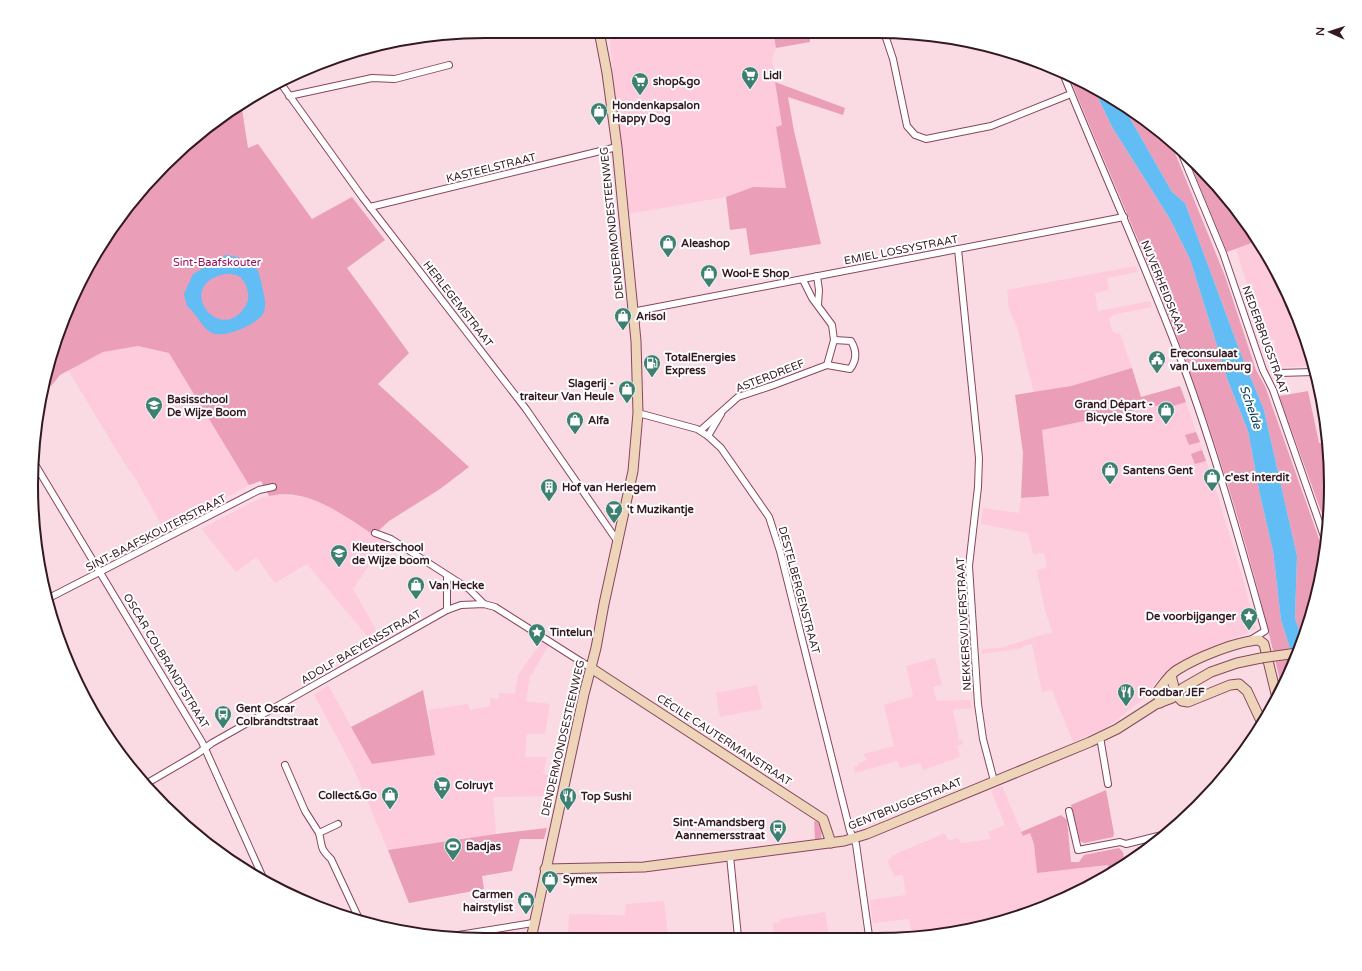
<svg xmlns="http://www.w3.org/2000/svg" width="1362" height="971" viewBox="0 0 1362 971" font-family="'Varela Round',sans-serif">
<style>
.built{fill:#fdcbdb}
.green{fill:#eb9eb8}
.water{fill:#61bdf4;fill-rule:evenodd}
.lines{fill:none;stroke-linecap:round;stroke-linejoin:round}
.street-casing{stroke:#86475e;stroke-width:8}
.secondary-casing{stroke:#86475e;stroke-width:11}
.street{stroke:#fff;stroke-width:6}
.secondary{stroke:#eed4b9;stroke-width:9}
.secondary-bridge-casing{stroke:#86475e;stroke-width:11;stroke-linecap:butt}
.secondary-bridge{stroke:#eed4b9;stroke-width:9}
.labels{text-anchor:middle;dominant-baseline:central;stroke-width:4;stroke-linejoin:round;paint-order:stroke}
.poi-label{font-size:11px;font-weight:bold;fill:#341923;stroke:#fff;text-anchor:start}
.street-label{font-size:11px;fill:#341923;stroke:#fff}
.park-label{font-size:11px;fill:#9a0d57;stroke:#fff}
.water-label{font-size:12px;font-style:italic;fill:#003752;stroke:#fff}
.rim{fill:none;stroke:#341923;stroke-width:2}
</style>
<rect width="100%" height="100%" fill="#fadbe4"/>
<g class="built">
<path d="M618 31H773L776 48 772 58 782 125 776 127 786 188 753 187 726 197 627 214 609 33Z"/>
<path d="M1257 241 1270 258 1307 340 1309 366 1272 368 1275 340H1264L1236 249Z"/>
<path d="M1136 266 1138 272 1107 278 1109 290 1095 293 1098 311 1150 301 1152 307 1113 315 1109 319 1112 331 1117 334 1120 333 1132 368 1071 386 1034 393 1017 327 1009 309 1007 290Z"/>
<path d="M138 346 169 353 249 485 165 531 134 476 128 469 68 370 103 352Z"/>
<path d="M1186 402 1215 487 1242 576 1256 629 1180 662 1158 679 1146 697 1106 728 1073 742 1052 690 1042 692 1032 644 1023 646V648L982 654V649L1000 648 1052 632 1045 610 1037 570 1047 567 1044 553 1033 554 1028 533 981 524 983 508 1019 513 1021 498 1049 496 1042 430 1169 403 1170 407Z"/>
<path d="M276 494 304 497 328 505 385 542 353 589 381 639 373 643 307 564 275 583 256 557 236 572 201 529 260 498Z"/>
<path d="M542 641 549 645 534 670 533 675H530L526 701 550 704 545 734H527L525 757H547L543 774 559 776 555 796 493 797 496 834 388 850 353 767 314 695 328 685 372 764 435 755 428 710 468 704 470 710 490 706V698L499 699V693L515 694 518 675Z"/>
<path d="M935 658 942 685 933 687 937 701 970 700 972 708 953 710 959 740H962L963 744 957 746 960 757 923 770 921 763 900 768 897 761 855 773 854 767 858 766V763L867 760 863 754 894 746 884 705 913 696 906 666Z"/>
<path d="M757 685 762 709 720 717 716 693Z"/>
<path d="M1002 786 1023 836 1030 833 1034 844 1037 873 1109 865 1108 876 1051 905 940 935 912 936 909 919 873 923 870 900 906 895 903 875 894 876 887 860 892 858 891 856 945 833 948 841 958 838 961 843 991 839 988 832 1005 825 991 791Z"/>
<path d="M664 901 668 934 685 935V938H568L569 914 625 915 626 904Z"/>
<path d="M825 912 829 937H774L773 923 780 922V919Z"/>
</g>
<g class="green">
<path d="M773 31H809L810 42 776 48Z"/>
<path d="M1068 74 1093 87 1112 127 1170 219 1190 259 1228 381 1248 431 1260 495 1273 551 1281 620 1294 661 1282 690C1253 558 1213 427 1163 301 1133 225 1099 150 1068 74Z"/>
<path d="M775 82 845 108 843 115 788 97 794 131 821 244 750 255 746 228 730 230 726 197 753 187 786 188 776 127 782 125Z"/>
<path d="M241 103 248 148 258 144 312 219 352 197 385 240 347 268 409 353 378 384 469 467 440 489 389 521 374 535C343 515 308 487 269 496L261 481 249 485 169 353 138 346 103 352 60 375 51 386 45 382 78 285 144 186 233 107Z"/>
<path d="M1123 106 1169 138 1225 276 1256 370 1265 386 1324 553 1315 603 1302 639 1295 618 1297 556 1264 410 1239 349 1185 203 1172 192Z"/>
<path d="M1186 153 1218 186 1257 241 1227 252Z"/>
<path d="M1132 368 1141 397 1180 386 1186 402 1170 407 1169 403 1042 430 1049 496 1021 498 1023 453 1015 395 1071 386Z"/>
<path d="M1308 391 1319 443 1328 442 1330 515 1328 530 1279 396Z"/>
<path d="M1196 432 1200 442 1189 445 1185 435Z"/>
<path d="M1202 450 1206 461 1195 464 1191 454Z"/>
<path d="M423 690 435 755 372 764 351 727Z"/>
<path d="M1106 790 1114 833 1113 837 1084 843 1080 841 1071 805Z"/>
<path d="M1061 815 1067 820 1071 862H1079L1084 855 1119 848 1123 852 1125 864 1108 876V865L1037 873 1034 844 1030 833 1023 836 1021 832Z"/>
<path d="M814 821 818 822 822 830 821 839H815Z"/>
<path d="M547 828 544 839H520L512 871 482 876 484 889 409 903 388 850 496 834Z"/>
</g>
<g class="water">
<path d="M1093 87 1123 106 1172 192 1185 203 1239 349 1264 410 1297 556 1295 618 1302 639 1294 661 1281 620 1273 551 1260 495 1248 431 1228 381 1190 259 1170 219 1112 127Z"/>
<path d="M226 255C254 260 258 263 263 291 265 297 266 306 264 312 259 324 224 339 212 333 201 327 197 314 187 306L184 294 193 274ZM225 274C230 274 236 274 240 277 247 283 251 297 246 305 221 348 172 285 225 274Z"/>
</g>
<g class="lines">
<g class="street-casing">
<g id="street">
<path d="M884 32 893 59 907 126 915 135 926 139 991 126 1071 94"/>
<path d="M1062 71C1102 170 1146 266 1183 365 1215 452 1240 542 1265 631L1252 639"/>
<path d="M279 81 363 198 526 409 618 542"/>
<path d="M289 96 372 78 395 79 449 65"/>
<path d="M1179 147 1223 253 1263 370 1273 390 1326 542"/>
<path d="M370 207 617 147"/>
<path d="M958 249 979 458 978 487 969 566 978 704 983 739 994 781"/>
<path d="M817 276 819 290 818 305"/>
<path d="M632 312 1124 217"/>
<path d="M827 365 850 369C857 360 857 351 851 341L834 340"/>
<path d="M1279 373 1314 372"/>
<path d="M638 413 697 429 708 436 721 448 769 517 780 551 850 831 856 844 869 936"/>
<path d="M701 430 738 397 774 385 827 365 834 340 832 325 812 298 803 280"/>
<path d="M708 436 721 414"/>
<path d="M33 461 202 742 264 880"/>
<path d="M375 533 391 539 469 589 484 604"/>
<path d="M49 598 259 490 273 487"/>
<path d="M447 610V576"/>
<path d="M1100 737 1108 784"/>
<path d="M285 765 305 811 319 833"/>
<path d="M144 785 197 754 212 743 447 610 461 605 484 604 495 607 591 668"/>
<path d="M1069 811 1078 850 1120 842 1126 844 1166 834"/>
<path d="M338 824 319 833C323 848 319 847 331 859L360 921"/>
<path d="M730 856 738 937"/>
<path d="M446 937 533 923"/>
</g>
</g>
<g class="secondary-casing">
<g id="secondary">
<path d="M591 668 823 819 831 843"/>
<path d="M1171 675 1176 695"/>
<path d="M1176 695 1182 701 1188 702 1230 685 1239 684 1247 691 1262 723"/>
<path d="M1160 703 1158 691C1164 683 1169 675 1177 670 1196 658 1237 641 1259 640L1264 644 1277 698"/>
<path d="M545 869 644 867 844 841 867 834 1090 742 1117 729 1156 704 1172 698 1183 688 1211 672 1237 663 1261 658"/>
<path d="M531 939 584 694 596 648 604 604 633 471 638 413 636 341 617 147 607 73 599 31"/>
</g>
</g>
<use href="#street" class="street"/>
<use href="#secondary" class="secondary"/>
<g class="secondary-bridge-casing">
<path id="secondary-bridge" d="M1261 658 1297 653"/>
</g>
<use href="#secondary-bridge" class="secondary-bridge"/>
</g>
<defs>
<g id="supermarket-pin" transform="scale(0.9)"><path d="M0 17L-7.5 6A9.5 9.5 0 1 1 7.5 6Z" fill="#3d7f71" stroke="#fff"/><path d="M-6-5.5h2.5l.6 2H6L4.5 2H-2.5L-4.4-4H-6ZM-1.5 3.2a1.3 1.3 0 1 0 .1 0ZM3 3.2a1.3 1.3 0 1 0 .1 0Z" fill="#fff"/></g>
<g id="shop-pin" transform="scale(0.9)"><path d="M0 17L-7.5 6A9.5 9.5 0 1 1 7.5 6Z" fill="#3d7f71" stroke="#fff"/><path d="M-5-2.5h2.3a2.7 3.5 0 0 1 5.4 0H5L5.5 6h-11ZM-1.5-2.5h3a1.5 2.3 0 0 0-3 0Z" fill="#fff"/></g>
<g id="civic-pin" transform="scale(0.9)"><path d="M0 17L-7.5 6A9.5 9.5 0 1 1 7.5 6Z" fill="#3d7f71" stroke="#fff"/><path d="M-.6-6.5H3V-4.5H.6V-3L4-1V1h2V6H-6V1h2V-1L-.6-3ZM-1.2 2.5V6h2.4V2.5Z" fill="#fff"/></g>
<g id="fuel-pin" transform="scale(0.9)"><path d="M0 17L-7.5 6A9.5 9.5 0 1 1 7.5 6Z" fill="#3d7f71" stroke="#fff"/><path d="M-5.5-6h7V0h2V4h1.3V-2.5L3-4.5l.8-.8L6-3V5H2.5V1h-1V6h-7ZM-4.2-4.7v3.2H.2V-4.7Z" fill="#fff"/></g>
<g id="school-pin" transform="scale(0.9)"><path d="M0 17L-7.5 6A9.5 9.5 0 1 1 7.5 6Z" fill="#3d7f71" stroke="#fff"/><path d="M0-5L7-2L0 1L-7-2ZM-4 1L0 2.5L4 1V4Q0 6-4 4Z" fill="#fff"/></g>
<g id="building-pin" transform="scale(0.9)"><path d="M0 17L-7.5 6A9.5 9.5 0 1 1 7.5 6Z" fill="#3d7f71" stroke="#fff"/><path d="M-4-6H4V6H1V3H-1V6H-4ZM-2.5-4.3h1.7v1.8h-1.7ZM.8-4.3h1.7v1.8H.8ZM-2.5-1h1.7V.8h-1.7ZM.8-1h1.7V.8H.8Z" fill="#fff"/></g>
<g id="bar-pin" transform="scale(0.9)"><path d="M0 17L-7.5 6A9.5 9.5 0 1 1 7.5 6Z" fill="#3d7f71" stroke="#fff"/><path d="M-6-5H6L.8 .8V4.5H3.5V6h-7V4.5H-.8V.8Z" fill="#fff"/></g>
<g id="sight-pin" transform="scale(0.9)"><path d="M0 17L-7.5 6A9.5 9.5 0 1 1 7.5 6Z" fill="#3d7f71" stroke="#fff"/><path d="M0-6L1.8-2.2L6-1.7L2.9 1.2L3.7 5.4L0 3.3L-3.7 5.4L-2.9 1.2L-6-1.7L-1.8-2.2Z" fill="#fff"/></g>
<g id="restaurant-pin" transform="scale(0.9)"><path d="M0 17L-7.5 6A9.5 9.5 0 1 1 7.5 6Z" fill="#3d7f71" stroke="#fff"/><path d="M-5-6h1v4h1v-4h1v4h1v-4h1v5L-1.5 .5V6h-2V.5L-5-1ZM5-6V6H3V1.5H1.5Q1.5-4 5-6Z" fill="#fff"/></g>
<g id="bus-pin" transform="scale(0.9)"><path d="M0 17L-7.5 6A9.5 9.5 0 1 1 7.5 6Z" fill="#3d7f71" stroke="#fff"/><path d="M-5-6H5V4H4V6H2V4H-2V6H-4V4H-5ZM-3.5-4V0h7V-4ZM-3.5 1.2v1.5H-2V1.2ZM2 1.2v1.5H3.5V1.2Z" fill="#fff"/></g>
<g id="stadium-pin" transform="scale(0.9)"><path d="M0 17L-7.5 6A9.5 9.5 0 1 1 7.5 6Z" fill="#3d7f71" stroke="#fff"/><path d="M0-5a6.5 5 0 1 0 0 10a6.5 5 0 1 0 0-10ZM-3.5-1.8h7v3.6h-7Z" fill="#fff"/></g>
</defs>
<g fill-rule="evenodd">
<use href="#supermarket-pin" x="750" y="75"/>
<use href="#supermarket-pin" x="640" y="81"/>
<use href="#shop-pin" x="599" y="111"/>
<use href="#shop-pin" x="668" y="243"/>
<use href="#shop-pin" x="709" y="273"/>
<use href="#shop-pin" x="623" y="316"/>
<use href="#civic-pin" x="1157" y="359"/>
<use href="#fuel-pin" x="652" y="363"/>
<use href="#shop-pin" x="627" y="389"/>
<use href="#school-pin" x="154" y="405"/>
<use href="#shop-pin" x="1166" y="410"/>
<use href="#shop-pin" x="575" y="420"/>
<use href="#shop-pin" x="1110" y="470"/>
<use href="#shop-pin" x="1212" y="477"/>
<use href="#building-pin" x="549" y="487"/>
<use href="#bar-pin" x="614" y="509"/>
<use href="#school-pin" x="339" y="553"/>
<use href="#shop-pin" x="416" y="585"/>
<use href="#sight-pin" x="1249" y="616"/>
<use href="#sight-pin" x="537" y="632"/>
<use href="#restaurant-pin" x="1126" y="692"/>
<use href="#bus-pin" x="223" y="714"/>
<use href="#supermarket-pin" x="442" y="785"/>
<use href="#shop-pin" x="390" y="795"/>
<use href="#restaurant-pin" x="568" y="796"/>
<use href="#bus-pin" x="778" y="828"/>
<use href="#stadium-pin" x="453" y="846"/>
<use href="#shop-pin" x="550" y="879"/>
<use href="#shop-pin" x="526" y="900"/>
</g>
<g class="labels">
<g class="poi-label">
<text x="763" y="75">Lidl</text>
<text x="653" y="81">shop&amp;go</text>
<text x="612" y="105">Hondenkapsalon<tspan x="612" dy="13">Happy Dog</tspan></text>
<text x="681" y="243">Aleashop</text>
<text x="722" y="273">Wool-E Shop</text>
<text x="636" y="316">Arisol</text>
<text x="1170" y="353">Ereconsulaat<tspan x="1170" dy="13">van Luxemburg</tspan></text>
<text x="665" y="357">TotalEnergies<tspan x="665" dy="13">Express</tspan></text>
<text x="614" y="383" text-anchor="end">Slagerij -<tspan x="614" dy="13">traiteur Van Heule</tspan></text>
<text x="167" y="399">Basisschool<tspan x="167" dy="13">De Wijze Boom</tspan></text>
<text x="1153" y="404" text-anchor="end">Grand Départ -<tspan x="1153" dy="13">Bicycle Store</tspan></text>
<text x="588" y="420">Alfa</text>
<text x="1123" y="470">Santens Gent</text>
<text x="1225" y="477">c'est interdit</text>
<text x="562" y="487">Hof van Herlegem</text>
<text x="627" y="509">'t Muzikantje</text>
<text x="352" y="547">Kleuterschool<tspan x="352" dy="13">de Wijze boom</tspan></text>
<text x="429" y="585">Van Hecke</text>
<text x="1236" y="616" text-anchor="end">De voorbijganger</text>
<text x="550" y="632">Tintelun</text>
<text x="1139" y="692">Foodbar JEF</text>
<text x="236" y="708">Gent Oscar<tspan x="236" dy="13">Colbrandtstraat</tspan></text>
<text x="455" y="785">Colruyt</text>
<text x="377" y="795" text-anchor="end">Collect&amp;Go</text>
<text x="581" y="796">Top Sushi</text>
<text x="765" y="822" text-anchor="end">Sint-Amandsberg<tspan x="765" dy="13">Aannemersstraat</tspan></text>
<text x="466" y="846">Badjas</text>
<text x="563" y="879">Symex</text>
<text x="513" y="894" text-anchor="end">Carmen<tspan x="513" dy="13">hairstylist</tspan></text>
</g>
<g class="street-label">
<text transform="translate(491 168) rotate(-14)">KASTEELSTRAAT</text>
<text transform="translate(612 223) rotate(-96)">DENDERMONDESTEENWEG</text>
<text transform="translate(901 250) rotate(-11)">EMIEL LOSSYSTRAAT</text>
<text transform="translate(1163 287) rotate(68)">NIJVERHEIDSKAAI</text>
<text transform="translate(458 304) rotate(52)">HERLEGEMSTRAAT</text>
<text transform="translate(1265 340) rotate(70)">NEDERBRUGSTRAAT</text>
<text transform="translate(770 376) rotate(-21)">ASTERDREEF</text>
<text transform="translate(156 533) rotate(-27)">SINT-BAAFSKOUTERSTRAAT</text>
<text transform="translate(799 590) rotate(75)">DESTELBERGENSTRAAT</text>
<text transform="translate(964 624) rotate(-93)">NEKKERSVIJVERSTRAAT</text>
<text transform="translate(361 647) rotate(-30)">ADOLF BAEYENSSTRAAT</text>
<text transform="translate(166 661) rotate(59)">OSCAR COLBRANDTSTRAAT</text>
<text transform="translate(563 738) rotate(-77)">DENDERMONDSESTEENWEG</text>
<text transform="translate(724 740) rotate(33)">CÉCILE CAUTERMANSTRAAT</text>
<text transform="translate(905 804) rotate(-22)">GENTBRUGGESTRAAT</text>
</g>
<g class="park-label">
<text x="217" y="262">Sint-Baafskouter</text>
</g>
<g class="water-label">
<text transform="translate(1251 407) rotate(71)">Schelde</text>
</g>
</g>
<path d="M0 0H1362V971H0ZM485 38H877A447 447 0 0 1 1324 485V486A447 447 0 0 1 877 933H485A447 447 0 0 1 38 486V485A447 447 0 0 1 485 38Z" fill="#fff" fill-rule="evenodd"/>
<path class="rim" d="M485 38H877A447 447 0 0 1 1324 485V486A447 447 0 0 1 877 933H485A447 447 0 0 1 38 486V485A447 447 0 0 1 485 38Z"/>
<g transform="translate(1330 32) rotate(273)" stroke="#ffffff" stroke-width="3" paint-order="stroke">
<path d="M0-3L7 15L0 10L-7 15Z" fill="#341923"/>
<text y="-6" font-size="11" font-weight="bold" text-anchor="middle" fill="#341923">N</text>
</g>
</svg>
